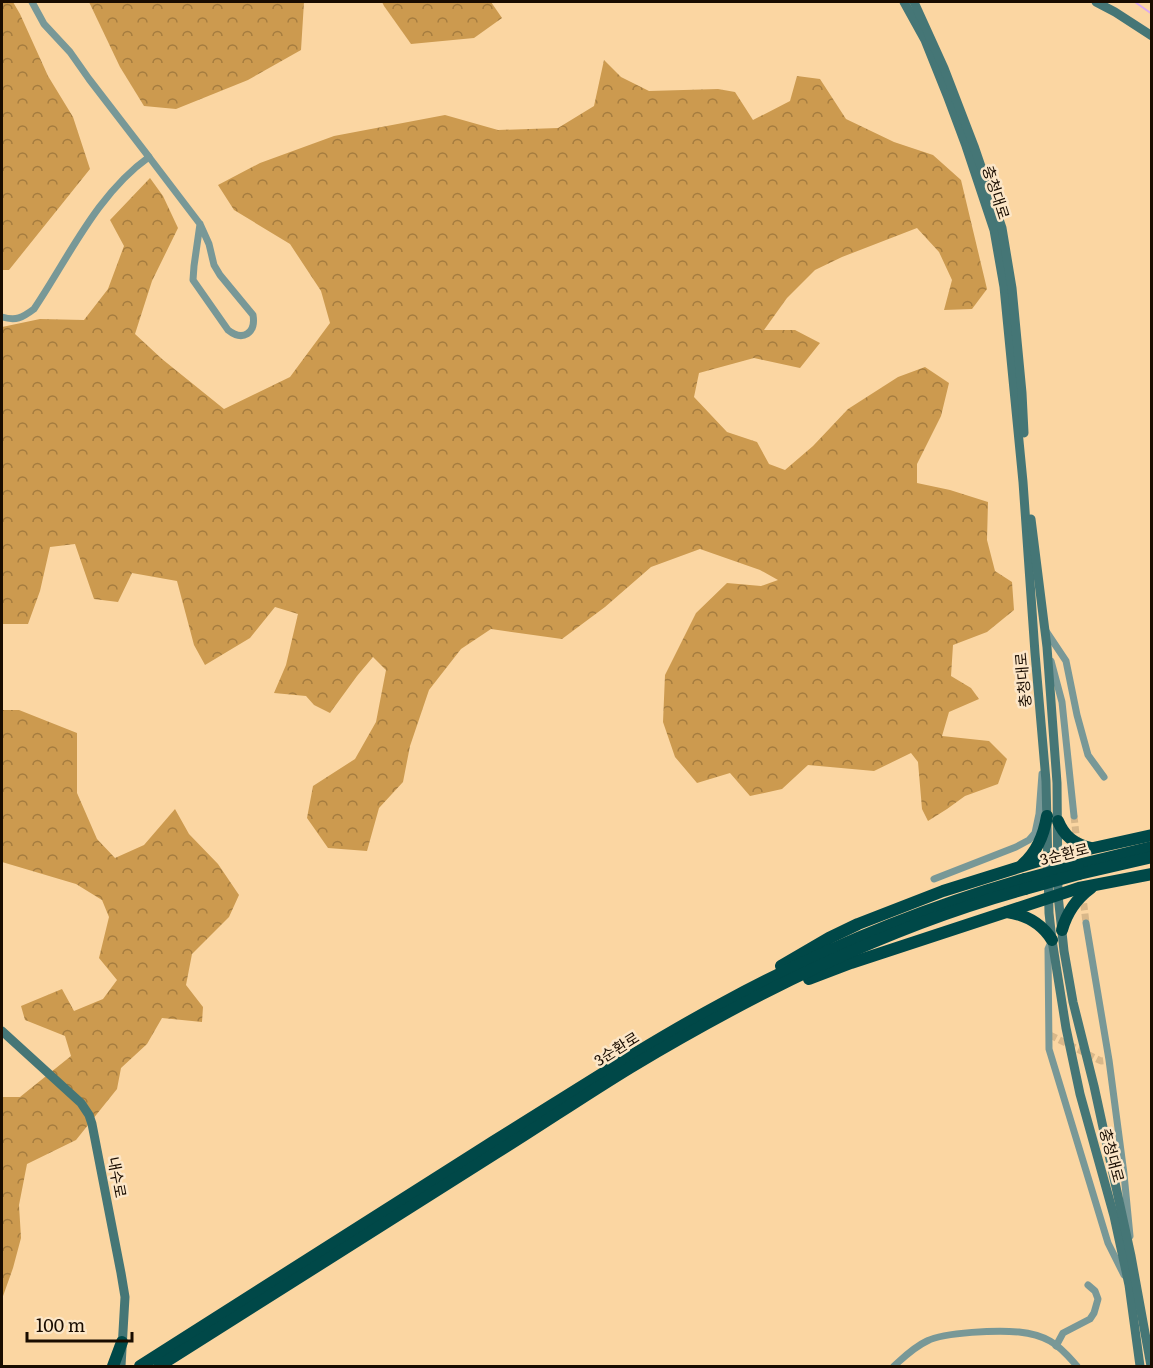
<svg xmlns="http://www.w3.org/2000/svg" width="1153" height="1368" viewBox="0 0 1153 1368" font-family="Literata,'Noto Sans KR',serif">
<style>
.forest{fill:url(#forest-crowns)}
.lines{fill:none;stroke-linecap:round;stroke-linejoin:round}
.stream{stroke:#dbaaf0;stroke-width:2}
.street-tunnel{stroke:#d9b88a;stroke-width:7;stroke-dasharray:7 3.5;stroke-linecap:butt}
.street{stroke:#789897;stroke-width:7}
.secondary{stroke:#457676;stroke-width:9}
.highway{stroke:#004848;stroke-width:12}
.highway-bridge{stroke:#004848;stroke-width:12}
.labels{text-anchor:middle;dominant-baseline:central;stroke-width:5;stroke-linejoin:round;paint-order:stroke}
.street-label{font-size:15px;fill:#190c00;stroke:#fce6c7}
</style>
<defs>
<pattern id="forest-crowns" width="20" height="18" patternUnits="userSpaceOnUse" patternTransform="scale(1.5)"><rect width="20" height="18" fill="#cc9a4f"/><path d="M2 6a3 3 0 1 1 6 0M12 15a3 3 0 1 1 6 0" fill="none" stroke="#a57c3f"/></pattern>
</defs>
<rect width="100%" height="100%" fill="#fbd6a2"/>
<g class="forest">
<path d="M2 2H13L20 14 48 76 73 117 90 169 9 270H2Z"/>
<path d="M89 2H304L301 50 248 80 176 109 144 106 120 67Z"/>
<path d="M382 2H491L502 18 474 38 411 44 384 6Z"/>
<path d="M604 60 621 77 649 91 718 89 735 92 753 120 790 101 797 76 820 79 846 119 894 142 933 155 961 180 987 289 972 309 944 310 952 280 939 252 917 228 842 257 815 270 787 298 764 330H795L820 343 800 368 754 358 699 373 694 397 727 432 757 442 769 464 785 470 813 446 848 409 898 377 925 367 949 383 941 416 917 464V483L950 490 988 502 987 540 995 571 1012 582 1014 610 987 632 953 645 951 676 971 688 979 699 949 712 942 736 989 741 1007 759 998 784 965 796 947 809 928 821 922 809 918 762 911 753 874 771 808 765 782 789 750 796 730 773 697 783 675 757 663 722 665 675 696 613 727 583 761 586 778 580 760 570 700 549 651 567 605 607 562 639 491 629 461 649 429 690 410 746 403 782 379 808 367 851 328 848 307 818 313 786 355 759 376 722 386 670 373 657 357 676 330 713 314 705 306 696 274 693 286 665 298 614 275 607 250 638 205 665 194 645 177 581 132 573 118 602 94 599 75 544 50 547 40 591 28 624H2V327L40 319 84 320 108 289 124 246 110 220 150 178 163 196 178 228 152 281 135 334 162 359 224 409 290 377 330 323 321 291 290 244 234 210 218 185 260 163 334 136 445 115 498 130 558 128 594 106Z"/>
<path d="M2 710H19L77 733V793L97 839 115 858 144 845 175 809 189 834 218 864 239 895 229 917 192 954 186 985 203 1007 202 1022 162 1018 147 1044 121 1068 117 1089 76 1140 27 1164 19 1205 21 1238 13 1268 2 1299V1097H20L71 1056 65 1036 25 1020 21 1006 62 989 74 1011 103 999 117 980 99 958 109 917 102 900 76 884 2 862Z"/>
</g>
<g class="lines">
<path class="stream" d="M1135 2 1152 14"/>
<g class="street-tunnel">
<path d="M1074 816 1077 843"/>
<path d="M1080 872 1086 923"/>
<path d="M1050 1035 1101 1061 1109 1060"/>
</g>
<g class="street">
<path d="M149 157 200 224 209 244 214 265 220 275 253 315C256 333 243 342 228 330L193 280 194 266 200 224"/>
<path d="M2 317C16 321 22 318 34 309 69 257 97 194 149 157L89 79 70 52 44 24 32 2"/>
<path d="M1046 631 1066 661 1077 715 1088 755 1104 777"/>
<path d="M1051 661 1062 702 1074 816"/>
<path d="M934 879 1016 847 1029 840 1035 833 1039 814 1042 774"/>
<path d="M1086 923 1109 1060 1124 1174 1130 1236"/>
<path d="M1052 940 1048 949 1049 1049 1108 1243 1124 1275"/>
<path d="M1056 1346 1063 1333 1090 1319 1094 1313 1098 1299 1095 1291 1088 1285"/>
<path d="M894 1366C904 1357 914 1347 927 1341 945 1332 998 1330 1019 1332 1029 1333 1041 1336 1050 1341 1061 1347 1069 1357 1077 1366"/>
</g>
<g class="secondary">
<path d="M904 2 925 40 947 95 966 146 994 230 1004 287 1023 482 1035 653 1046 781 1049 913 1052 940 1066 1028 1080 1094 1114 1216 1129 1285 1140 1366"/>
<path d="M914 2 944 68 974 146 1002 228 1012 288 1022 393 1024 433"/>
<path d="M1096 2 1115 12 1152 36"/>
<path d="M1031 519 1047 647 1057 783 1058 895 1064 951 1073 1002 1094 1086 1131 1256 1151 1366"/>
<path d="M2 1031 81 1103 89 1115 92 1124 121 1273 125 1297 121 1366"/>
</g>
<g class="highway">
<path d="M1058 821C1064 836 1074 844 1091 848"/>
<path d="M1023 864C1038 851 1044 834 1047 816"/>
<path d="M1078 865 1152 847"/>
<path d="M1079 874 1152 857"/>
<path d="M1007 912C1027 915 1042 924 1052 940"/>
<path d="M1062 930C1067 912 1076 899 1091 888"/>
<path d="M781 966 829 938 858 924 943 891 1048 858 1152 835"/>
<path d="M809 979 851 963 1079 888 1152 874"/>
<path d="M113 1366 122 1342"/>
<path d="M140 1366C256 1293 372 1219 488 1145 566 1097 643 1046 723 1003 819 951 920 909 1025 879"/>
<path d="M159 1366C271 1295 384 1225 496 1153 541 1125 585 1095 631 1067 755 993 886 927 1025 889"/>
</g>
<g class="highway-bridge">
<path d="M1025 879 1078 865"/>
<path d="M1025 889 1079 874"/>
</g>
</g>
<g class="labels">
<g class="street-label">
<text transform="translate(997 192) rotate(72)">충청대로</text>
<text transform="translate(1022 680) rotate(-95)">충청대로</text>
<text transform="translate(1064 853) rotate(-14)">3순환로</text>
<text transform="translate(616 1048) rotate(-32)">3순환로</text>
<text transform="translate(1113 1155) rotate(75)">충청대로</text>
<text transform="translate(118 1177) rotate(79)">내수로</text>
</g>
</g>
<rect width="1153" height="1368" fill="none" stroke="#190c00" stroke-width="6"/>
<path d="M27 1332v9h105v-9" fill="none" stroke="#190c00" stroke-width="3"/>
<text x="36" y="1332" font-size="18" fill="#190c00" stroke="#fce6c7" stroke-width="4.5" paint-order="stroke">100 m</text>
</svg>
